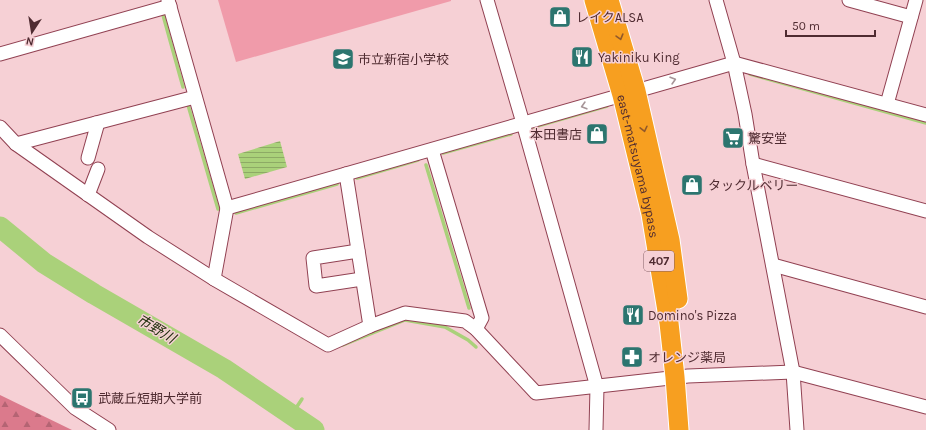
<svg xmlns="http://www.w3.org/2000/svg" width="926" height="430" viewBox="0 0 926 430" font-family="Karla,'Noto Sans JP',sans-serif">
<style>
.forest{fill:url(#forest-firs)}
.green{fill:#f09baa}
.water{fill:url(#water-rules)}
.lines{fill:none;stroke-linecap:round;stroke-linejoin:round}
.stream{stroke:#aad17a;stroke-width:3.5}
.river{stroke:#aad17a;stroke-width:21}
.minor-casing{stroke:#914152;stroke-width:15}
.highway-casing{stroke:#fff;stroke-width:21}
.minor{stroke:#fff;stroke-width:13}
.highway{stroke:#f79f20;stroke-width:19}
.oneway{stroke:#92592a}
.oneway2{stroke:#a79598}
.labels{text-anchor:middle;dominant-baseline:central;stroke-width:3;stroke-linejoin:round;paint-order:stroke}
.shield{fill:#f6d0d5;stroke:#815c62;stroke-width:1}
.shield-label{font-size:12px;font-weight:bold;fill:#4f2b31}
.poi-label{font-size:13px;fill:#4f2b31;stroke:#f6d0d5;text-anchor:start}
.street-label{font-size:13px;fill:#4f2b31;stroke:#f6d0d5}
.water-label{font-size:14px;font-style:italic;fill:#263511;stroke:#f6d0d5}
</style>
<defs>
<pattern id="forest-firs" width="22" height="20" patternUnits="userSpaceOnUse"><rect width="22" height="20" fill="#db7a8c"/><path d="M5 1l3.5 6h-7zM16 11l3.5 6h-7z" fill="#b46473"/></pattern>
<pattern id="water-rules" width="6" height="5" patternUnits="userSpaceOnUse"><rect width="6" height="5" fill="#aad17a"/><path d="M0 2.5h6" fill="none" stroke="#8daa65"/></pattern>
</defs>
<rect width="100%" height="100%" fill="#f6d0d5"/>
<path class="forest" d="M0 395 72 430H0Z"/>
<path class="green" d="M218 0H451V1L236 62Z"/>
<path class="water" d="M280 141 287 167 245 179 238 154Z"/>
<g class="lines">
<g class="stream">
<path d="M163 15 183 87"/>
<path d="M750 74 926 123"/>
<path d="M188 105 218 209"/>
<path d="M534 127 607 106"/>
<path d="M443 153 511 134"/>
<path d="M426 165 469 308"/>
<path d="M357 178 418 160"/>
<path d="M236 213 337 184"/>
<path d="M343 345 405 320 445 327 468 340 476 347"/>
<path d="M292 414 302 399"/>
</g>
<path class="river" d="M0 227 44 263 94 294 224 369 314 430"/>
<g class="minor-casing">
<g id="minor">
<path d="M168 0 227 208"/>
<path d="M487 0 523 123 597 387 596 430"/>
<path d="M716 0 734 63 745 114 753 164 793 372 797 430"/>
<path d="M849 0 911 17"/>
<path d="M0 54 170 6"/>
<path d="M887 104 916 0"/>
<path d="M0 127 16 144 148 237 214 279 328 345 370 326 405 313 465 321 476 329 536 393 688 376 793 372 926 407"/>
<path d="M16 144 195 97"/>
<path d="M432 150 482 318 476 329"/>
<path d="M88 158 97 126 96 123"/>
<path d="M753 164 926 211"/>
<path d="M346 174 370 326"/>
<path d="M88 195 98 169"/>
<path d="M358 251 313 258 316 286 362 279"/>
<path d="M773 265 926 307"/>
<path d="M214 279 227 208 734 63 926 115"/>
<path d="M0 335 75 408 109 430"/>
</g>
</g>
<g class="highway-casing">
<g id="highway">
<path id="s1" d="M594 0 622 95 651 214 669 323 675 377 679 430"/>
<path d="M609 0 636 91 670 240 678 299"/>
</g>
</g>
<use href="#minor" class="minor"/>
<use href="#highway" class="highway"/>
</g>
<defs><path id="oneway-chevron" d="M-2-3.5L2.5 0L-2 3.5" fill="none" stroke-width="1.6" stroke-linecap="round" stroke-linejoin="round"/></defs>
<g class="oneway">
<use href="#oneway-chevron" transform="translate(620 37) rotate(74)"/>
<use href="#oneway-chevron" transform="translate(644 129) rotate(77)"/>
</g>
<g class="oneway2">
<use href="#oneway-chevron" transform="translate(673 80) rotate(-16)"/>
<use href="#oneway-chevron" transform="translate(584 106) rotate(164)"/>
</g>
<defs>
<g id="shop-square" transform="scale(1.15)"><rect x="-9" y="-9" width="18" height="18" rx="4" fill="#2c756f" stroke="#f6d0d5"/><path d="M-5-2.5h2.3a2.7 3.5 0 0 1 5.4 0H5L5.5 6h-11ZM-1.5-2.5h3a1.5 2.3 0 0 0-3 0Z" fill="#fff"/></g>
<g id="restaurant-square" transform="scale(1.15)"><rect x="-9" y="-9" width="18" height="18" rx="4" fill="#2c756f" stroke="#f6d0d5"/><path d="M-5-6h1v4h1v-4h1v4h1v-4h1v5L-1.5 .5V6h-2V.5L-5-1ZM5-6V6H3V1.5H1.5Q1.5-4 5-6Z" fill="#fff"/></g>
<g id="school-square" transform="scale(1.15)"><rect x="-9" y="-9" width="18" height="18" rx="4" fill="#2c756f" stroke="#f6d0d5"/><path d="M0-5L7-2L0 1L-7-2ZM-4 1L0 2.5L4 1V4Q0 6-4 4Z" fill="#fff"/></g>
<g id="supermarket-square" transform="scale(1.15)"><rect x="-9" y="-9" width="18" height="18" rx="4" fill="#2c756f" stroke="#f6d0d5"/><path d="M-6-5.5h2.5l.6 2H6L4.5 2H-2.5L-4.4-4H-6ZM-1.5 3.2a1.3 1.3 0 1 0 .1 0ZM3 3.2a1.3 1.3 0 1 0 .1 0Z" fill="#fff"/></g>
<g id="pharmacy-square" transform="scale(1.15)"><rect x="-9" y="-9" width="18" height="18" rx="4" fill="#2c756f" stroke="#f6d0d5"/><path d="M-2-6h4v4h4v4h-4v4h-4v-4h-4v-4h4Z" fill="#fff"/></g>
<g id="bus-square" transform="scale(1.15)"><rect x="-9" y="-9" width="18" height="18" rx="4" fill="#2c756f" stroke="#f6d0d5"/><path d="M-5-6H5V4H4V6H2V4H-2V6H-4V4H-5ZM-3.5-4V0h7V-4ZM-3.5 1.2v1.5H-2V1.2ZM2 1.2v1.5H3.5V1.2Z" fill="#fff"/></g>
</defs>
<g fill-rule="evenodd">
<use href="#shop-square" x="560" y="17"/>
<use href="#restaurant-square" x="582" y="57"/>
<use href="#school-square" x="343" y="59"/>
<use href="#shop-square" x="597" y="134"/>
<use href="#supermarket-square" x="733" y="138"/>
<use href="#shop-square" x="692" y="185"/>
<use href="#restaurant-square" x="633" y="315"/>
<use href="#pharmacy-square" x="632" y="357"/>
<use href="#bus-square" x="82" y="398"/>
</g>
<g class="labels">
<rect class="shield" x="644" y="251" width="30" height="20" rx="3"/>
<g class="shield-label">
<text x="659" y="261">407</text>
</g>
<g class="poi-label">
<text x="576" y="17">レイクALSA</text>
<text x="598" y="57">Yakiniku King</text>
<text x="358" y="59">市立新宿小学校</text>
<text x="582" y="134" text-anchor="end">本田書店</text>
<text x="748" y="138">驚安堂</text>
<text x="708" y="185">タックルベリー</text>
<text x="648" y="315">Domino's Pizza</text>
<text x="648" y="357">オレンジ薬局</text>
<text x="98" y="398">武蔵丘短期大学前</text>
</g>
<g class="street-label">
<text stroke="none"><textPath href="#s1" startOffset="172">east-matsuyama bypass</textPath></text>
</g>
<g class="water-label">
<text transform="translate(156 329) rotate(31)">市野川</text>
</g>
</g>
<g transform="translate(32 32) rotate(192)" stroke="#f6d0d5" stroke-width="3" paint-order="stroke">
<path d="M0-3L7 15L0 10L-7 15Z" fill="#4f2b31"/>
<text y="-6" font-size="11" font-weight="bold" text-anchor="middle" fill="#4f2b31">N</text>
</g>
<path d="M786 30v6h89v-6" fill="none" stroke="#4f2b31" stroke-width="2"/>
<text x="792" y="30" font-size="12" fill="#4f2b31" stroke="#f6d0d5" stroke-width="3" paint-order="stroke">50 m</text>
</svg>
